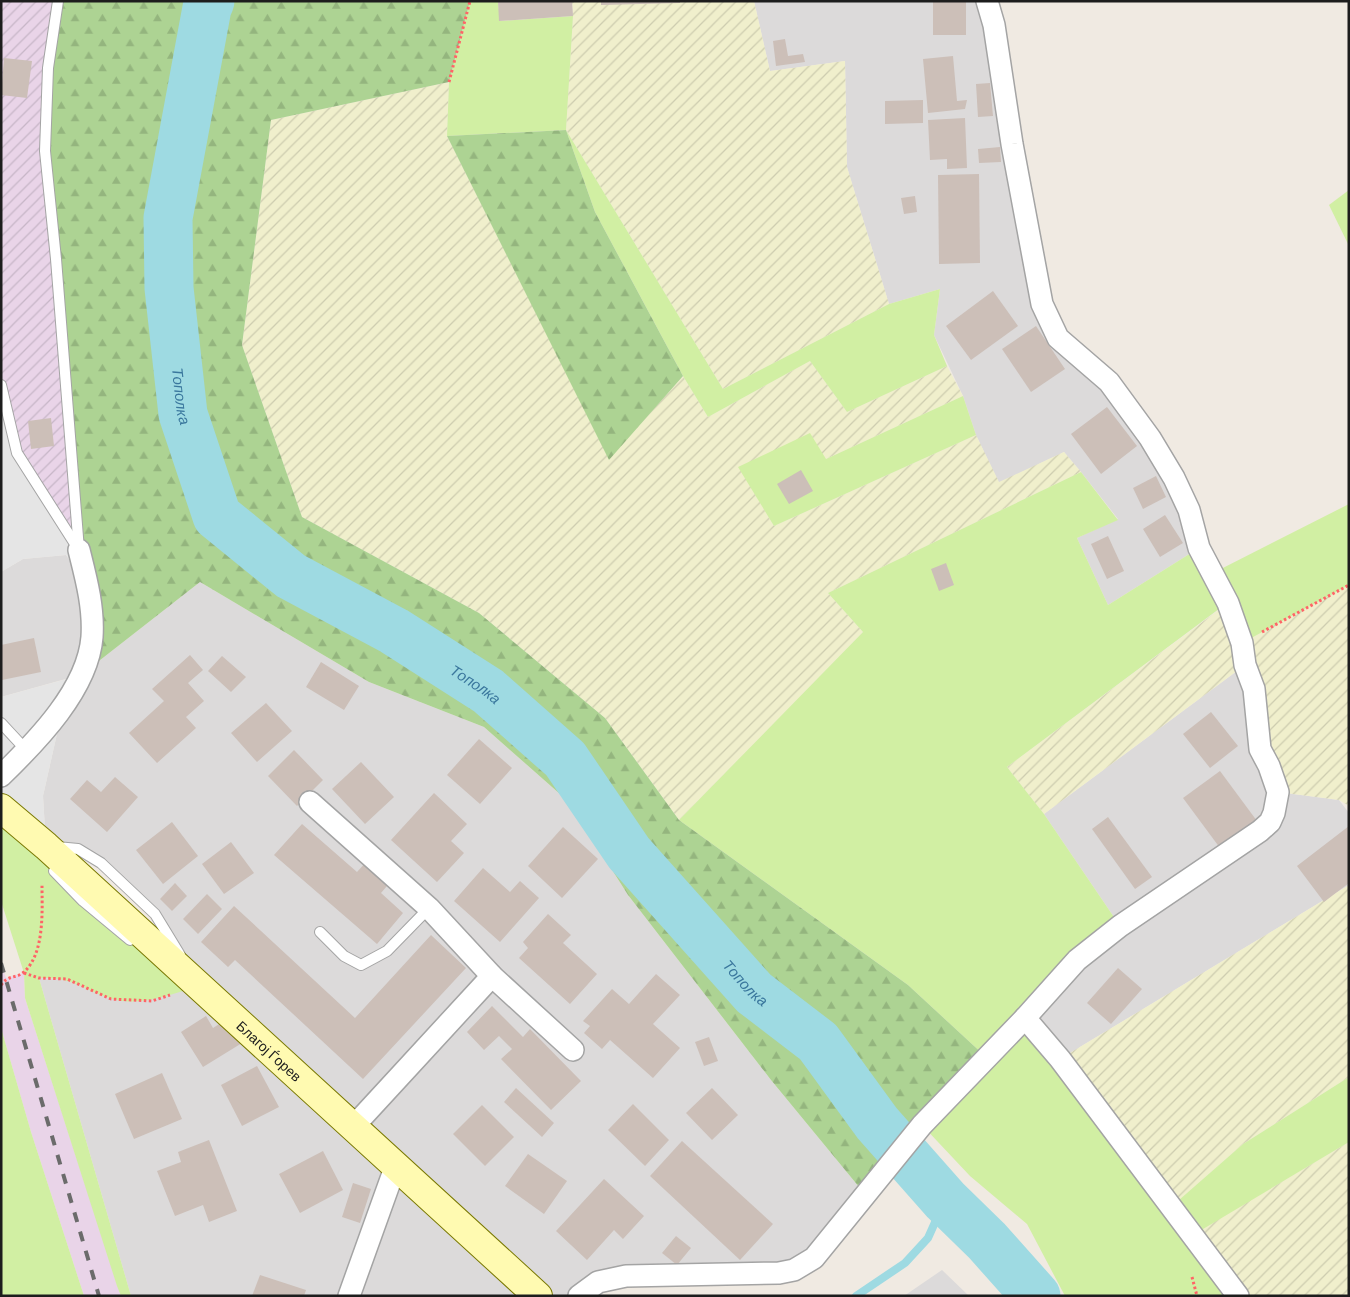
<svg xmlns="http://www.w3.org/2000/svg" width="1350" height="1297" viewBox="0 0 1350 1297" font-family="Barlow,sans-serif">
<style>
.residential{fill:#dcdada}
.industrial{fill:url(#industrial-furrows)}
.railway{fill:#e9d4e8}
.farmland{fill:url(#farmland-furrows)}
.grass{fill:#d1efa3}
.forest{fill:url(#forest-firs)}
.parking{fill:#e5e5e5}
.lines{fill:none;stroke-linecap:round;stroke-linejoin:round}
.stream{stroke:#9edae2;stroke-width:8}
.river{stroke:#9edae2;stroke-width:49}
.building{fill:#ccbfb8}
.service-casing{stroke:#a4a4a4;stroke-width:12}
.minor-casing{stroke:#a4a4a4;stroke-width:24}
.secondary-casing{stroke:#797800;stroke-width:30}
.path{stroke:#ff6466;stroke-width:3;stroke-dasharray:2.5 2.5;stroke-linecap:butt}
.service{stroke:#fff;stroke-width:10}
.minor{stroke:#fff;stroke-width:21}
.secondary{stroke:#fffab1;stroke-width:28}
.rail{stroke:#6b6b6b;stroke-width:4;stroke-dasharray:10 10;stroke-linecap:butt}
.labels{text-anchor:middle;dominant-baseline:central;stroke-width:4;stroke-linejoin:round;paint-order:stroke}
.street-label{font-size:14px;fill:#1d1d1d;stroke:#fff}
.water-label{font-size:15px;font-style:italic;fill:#3a779d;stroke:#fff}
</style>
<defs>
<pattern id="industrial-furrows" width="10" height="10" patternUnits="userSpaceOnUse" patternTransform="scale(1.25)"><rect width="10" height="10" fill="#e9d4e8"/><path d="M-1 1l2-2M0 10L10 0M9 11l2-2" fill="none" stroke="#c7b6c7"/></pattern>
<pattern id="farmland-furrows" width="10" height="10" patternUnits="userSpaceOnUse" patternTransform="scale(1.25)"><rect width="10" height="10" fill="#f0efcc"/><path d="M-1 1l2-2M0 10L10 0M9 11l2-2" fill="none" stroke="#cdccaf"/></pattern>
<pattern id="forest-firs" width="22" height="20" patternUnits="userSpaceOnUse" patternTransform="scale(1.25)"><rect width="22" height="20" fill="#add393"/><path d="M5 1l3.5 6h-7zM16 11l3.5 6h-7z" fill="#94b57e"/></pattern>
</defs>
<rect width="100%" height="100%" fill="#f0eae2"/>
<g class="residential">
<path d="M754 1H987L1042 304 1150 438 1199 548 1108 605 1077 538 1118 519 1081 472 1064 452 999 483 976 435 963 396 934 335 940 289 889 304 847 167 845 61 770 71Z"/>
<path d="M66 555 89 588 81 675 200 582 369 682 484 727 569 802 628 895 771 1080 864 1193 794 1270 658 1274 579 1296H131L39 978 67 979 111 999 199 986 155 914 78 849 46 846 43 796 63 707 80 675 1 697V572L23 559Z"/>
<path d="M1245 665 1278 792 1339 800 1349 813V885L1060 1059 1026 1018 1120 926 1044 814Z"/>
<path d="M942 1270 969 1296H904Z"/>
</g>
<path class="industrial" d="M1 1H58L79 550 17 453 1 385Z"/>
<path class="railway" d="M1 963 6 978 24 973 25 998 121 1296H84L31 1132 1 1028Z"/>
<g class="farmland">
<path d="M572 1H754L770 71 845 61 847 167 889 304 723 389 566 130 573 16Z"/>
<path d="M449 82 447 136 609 459 683 376 708 417 810 361 847 412 947 366 963 396 826 459 739 467 774 526 976 435 999 482 1064 452 1081 472 828 593 863 632 679 820 605 718 479 613 302 517 242 345 271 120Z"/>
<path d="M1349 585V806L1339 800 1278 792 1245 665 1044 814 1007 767 1228 603 1242 642Z"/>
<path d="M1349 885V1077L1243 1144 1171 1207 1060 1059Z"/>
<path d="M1349 1142V1296H1238L1192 1235Z"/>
</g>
<g class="grass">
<path d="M470 1H498L500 21 573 16 566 130 723 389 889 304 940 289 934 335 947 366 847 412 810 361 708 417 683 376 595 212 566 130 447 136 449 82Z"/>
<path d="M1349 190V246L1329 205Z"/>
<path d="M963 396 976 435 774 526 738 467 810 433 826 459Z"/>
<path d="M1081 472 1118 520 1077 538 1108 605 1199 548 1213 573 1349 504V585L1242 643 1227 603 1007 767 1044 814 1120 926 1026 1018 1171 1207 1243 1144 1349 1077V1142L1193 1235 1238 1296H1065L1027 1224 970 1176 922 1125 986 1057 908 985 679 820 863 632 828 593Z"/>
<path d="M1 823 199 986C172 994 138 1008 109 998 81 988 72 977 39 978L131 1296H121L117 1286 25 998 24 973 1 901Z"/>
<path d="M1 1028 31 1132 84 1296H1Z"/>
</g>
<g class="forest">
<path d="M63 1H470L449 82 271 120 242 345 302 517 479 613 605 718 679 820 908 985 986 1057 864 1193 771 1080 628 895 569 802 484 727 369 682 200 582 81 675 92 638 79 550 45 151 55 6Z"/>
<path d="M566 130 595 212 683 376 609 460 447 136Z"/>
</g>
<g class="parking">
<path d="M1 400 17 453 79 550 89 588 66 555 23 559 1 572Z"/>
<path d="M81 675 63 707 43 796 46 846 1 808V697Z"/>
</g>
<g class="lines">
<path class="stream" d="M856 1296 905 1263 928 1238 945 1200"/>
<path class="river" id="s1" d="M210 1 207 8 168 218 169 288 183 414 217 516 291 576 394 631 488 691 565 759 629 853 754 993 818 1042 877 1123 945 1200 987 1241 1036 1296"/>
</g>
<g class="building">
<path d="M498 1H572L573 16 499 21Z"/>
<path d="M601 1H680V3L601 5Z"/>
<rect x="933" y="2" width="33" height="33"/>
<path d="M785 39 788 56 803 54 805 62 776 66 773 41Z"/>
<path d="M953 56 957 101 967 100 965 109 928 113 923 59Z"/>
<path d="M4 58 32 61 27 98 1 95Z"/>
<path d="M990 83 993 116 978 117 976 84Z"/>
<path d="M923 100V123L885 124V101Z"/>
<path d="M965 118 967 168 947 169V159L930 160 928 120Z"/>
<path d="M1000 147 1001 162 979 163 978 149Z"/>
<path d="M979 174 980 263 939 264 938 175Z"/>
<path d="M915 196 917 212 904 214 901 198Z"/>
<path d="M993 291 1018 326 971 360 946 326Z"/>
<path d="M1036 326 1065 369 1031 392 1002 349Z"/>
<path d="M1107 407 1137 446 1101 474 1071 434Z"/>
<path d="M51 418 54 446 31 449 28 421Z"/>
<path d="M801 470 813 491 789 504 777 484Z"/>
<path d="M1156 476 1166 497 1143 509 1133 488Z"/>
<path d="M1165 515 1183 543 1160 557 1143 529Z"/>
<path d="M1108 536 1124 571 1107 579 1091 544Z"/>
<path d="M946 563 954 585 939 591 931 569Z"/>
<path d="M34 638 41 672 2 680 1 645Z"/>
<path d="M190 655 203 670 188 683 204 701 186 717 196 728 157 763 129 733 164 701 152 689Z"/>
<path d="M222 656 246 677 231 692 208 671Z"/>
<path d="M321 662 359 686 344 710 306 687Z"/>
<path d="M266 703 292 731 257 762 231 733Z"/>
<path d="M1211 712 1238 746 1210 768 1183 734Z"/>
<path d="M479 739 512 768 480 804 447 775Z"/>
<path d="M294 750 323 780 297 806 268 776Z"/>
<path d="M361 762 394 797 365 824 332 789Z"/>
<path d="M1220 771 1257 821 1220 848 1183 798Z"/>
<path d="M115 777 138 797 107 832 70 799 87 780 101 792Z"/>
<path d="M434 793 467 824 451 841 464 853 437 882 391 840Z"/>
<path d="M1108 817 1152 877 1135 889 1092 829Z"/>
<path d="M172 822 198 856 163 884 136 850Z"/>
<path d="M302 824 357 872 368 860 392 880 381 893 403 913 377 944 274 855Z"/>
<path d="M1349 826V883L1324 902 1297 866Z"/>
<path d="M563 827 598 859 562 898 528 866Z"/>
<path d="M231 842 254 873 224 894 202 864Z"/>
<path d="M483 868 510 892 520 881 539 898 500 942 454 901Z"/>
<path d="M175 883 187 896 172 911 160 899Z"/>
<path d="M207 894 222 909 198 934 183 919Z"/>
<path d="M234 906 355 1018 431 935 466 968 363 1079 235 960 228 967 201 942Z"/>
<path d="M548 914 571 935 563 943 597 974 570 1004 519 958 528 948 523 942Z"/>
<path d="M1118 968 1142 989 1111 1024 1087 1003Z"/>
<path d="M656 974 680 995 653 1024 680 1048 653 1078 610 1040 602 1049 584 1033 590 1026 583 1021 612 989 629 1004Z"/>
<path d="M492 1006 523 1037 530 1029 581 1081 551 1110 501 1059 512 1049 499 1036 484 1050 467 1032Z"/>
<path d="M206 1016 213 1028 227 1019 242 1043 203 1067 181 1032Z"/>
<path d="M709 1037 718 1061 704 1066 695 1042Z"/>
<path d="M257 1066 279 1107 242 1126 221 1085Z"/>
<path d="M162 1073 182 1119 134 1139 115 1094Z"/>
<path d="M516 1088 554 1123 542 1137 504 1102Z"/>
<path d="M712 1088 738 1115 712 1140 686 1113Z"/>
<path d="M633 1104 669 1140 645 1166 608 1130Z"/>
<path d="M482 1105 514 1137 485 1166 453 1134Z"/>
<path d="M209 1140 237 1211 209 1222 203 1205 175 1216 157 1171 181 1162 178 1152Z"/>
<path d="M682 1141 773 1224 740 1260 650 1176Z"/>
<path d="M323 1151 343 1190 300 1213 279 1174Z"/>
<path d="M528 1154 567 1181 544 1214 505 1186Z"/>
<path d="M604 1179 644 1216 623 1239 614 1230 587 1260 556 1231Z"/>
<path d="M353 1183 371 1189 360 1223 342 1217Z"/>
<path d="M676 1236 691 1248 677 1265 662 1253Z"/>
<path d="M260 1275 306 1290 304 1296H252Z"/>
</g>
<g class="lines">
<g class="service-casing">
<g id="service">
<path d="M58 1 48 68 45 151 56 259 79 550"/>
<path d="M1 385 17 453 77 547"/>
<path d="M1 723 27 751"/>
<path d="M57 847 78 849 101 863 155 914 180 955"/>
<path d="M54 871 83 901 130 940"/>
<path d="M320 932 344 956 361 965 387 951 429 908"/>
</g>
</g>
<g class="minor-casing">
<g id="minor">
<path d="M1 776C37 741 88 689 92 637 94 607 86 578 79 550"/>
<path d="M310 802 429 908 492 976 573 1050"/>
<path d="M1025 1018 1060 1059 1238 1296"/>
<path d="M353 1127 492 976"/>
<path d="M349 1296 396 1165"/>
<path d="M579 1296 598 1282 626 1276 779 1273 794 1270 814 1258 922 1125 1025 1018 1077 960 1120 926 1260 831 1270 822 1274 813 1278 792 1269 766 1260 749 1254 689 1245 665 1242 643 1228 603 1199 548 1189 510 1174 478 1150 438 1109 382 1058 338 1042 304 1012 144 994 25 987 1"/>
</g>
</g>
<g class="secondary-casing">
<g id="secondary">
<path id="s2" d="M1 808 46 846 538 1296"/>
</g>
</g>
<g class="path">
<path d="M449 82 470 1"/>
<path d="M1262 632 1349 585"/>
<path d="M24 973 39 978 67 979 111 999 152 1001 170 995"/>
<path d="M1 985C9 974 16 979 24 972 45 953 42 910 42 885"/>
<path d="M1192 1277 1197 1296"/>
</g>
<use href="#service" class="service"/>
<use href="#minor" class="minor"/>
<use href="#secondary" class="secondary"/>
<path class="rail" d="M1 963 99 1296"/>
</g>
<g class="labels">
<g class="street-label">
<text stroke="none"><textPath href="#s2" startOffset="362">Благој Ѓорев</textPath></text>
</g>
<g class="water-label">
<text stroke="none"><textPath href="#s1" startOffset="400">Тополка</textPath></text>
<text stroke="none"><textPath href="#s1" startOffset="835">Тополка</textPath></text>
<text stroke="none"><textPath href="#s1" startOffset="1240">Тополка</textPath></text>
</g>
</g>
<rect width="1350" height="1297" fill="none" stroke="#1d1d1d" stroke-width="5"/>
</svg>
